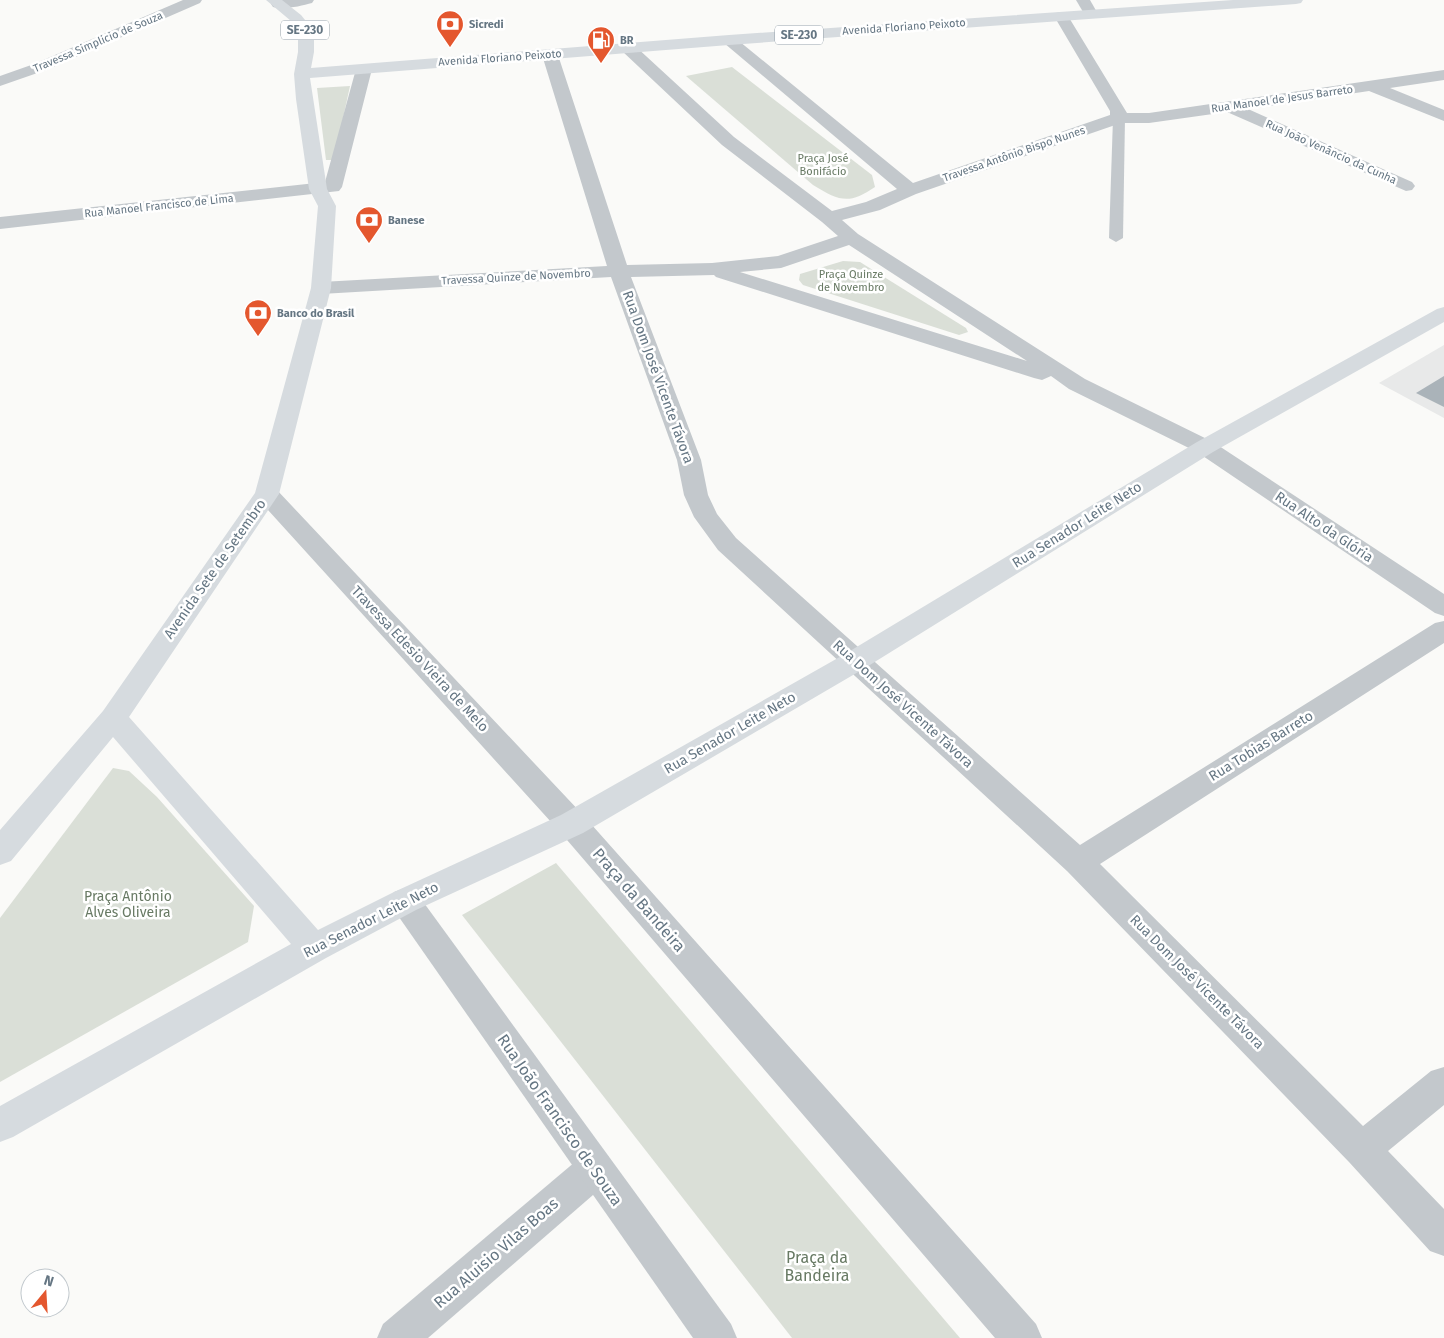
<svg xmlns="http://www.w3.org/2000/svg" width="1444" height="1338" viewBox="0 0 1444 1338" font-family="'Fira Sans',sans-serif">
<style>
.built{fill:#e8e9e9}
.green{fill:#dadfd7}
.building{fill:#aab3b9}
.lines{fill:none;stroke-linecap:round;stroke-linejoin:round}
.service{fill:#c3c8cc;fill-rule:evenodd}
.pedestrian{fill:#c3c8cc;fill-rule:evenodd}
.minor{fill:#c3c8cc;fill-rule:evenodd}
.tertiary{fill:#c3c8cc;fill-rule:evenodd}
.primary{fill:#d6dbdf;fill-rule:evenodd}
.labels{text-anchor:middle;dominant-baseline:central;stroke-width:5;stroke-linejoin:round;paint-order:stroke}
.far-poi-label{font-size:11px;font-weight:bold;fill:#657683;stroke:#fff;text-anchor:start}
.far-street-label{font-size:11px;fill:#657683;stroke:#fff}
.far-park-label{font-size:11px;fill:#687a64;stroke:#fff}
.shield{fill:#fff;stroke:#939fa8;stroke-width:1}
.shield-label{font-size:12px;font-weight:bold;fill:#657683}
.street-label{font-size:14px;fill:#657683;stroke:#fff}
.park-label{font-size:14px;fill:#687a64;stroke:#fff}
.near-street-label{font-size:16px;fill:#657683;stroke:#fff}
.near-park-label{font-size:16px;fill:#687a64;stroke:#fff}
</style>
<rect width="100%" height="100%" fill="#fafaf8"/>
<path class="built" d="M1444 345V418L1379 383Z"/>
<g class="green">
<path d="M732 67 872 175 875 187C849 205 839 201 813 185L686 76Z"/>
<path d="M350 86 334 160H326L317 88Z"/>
<path d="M843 261 860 262 966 328 968 332 959 335 803 285 799 280 800 274Z"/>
<path d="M113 768 129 771 157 797 254 906 248 942 0 1082V918Z"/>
<path d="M556 863 960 1338H792L462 915Z"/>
</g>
<path class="building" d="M1444 376V407L1416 393Z"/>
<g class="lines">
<path class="service" d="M1119 114 1125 118 1123 238 1116 242 1109 238 1113 118Z"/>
<path class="pedestrian" d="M595 1151 608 1156 614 1169 608 1182 428 1338H377L383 1324 582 1156Z"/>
<g class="minor">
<path d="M183 0H202L200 3 46 70 0 86V76L34 64Z"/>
<path d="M276 0H314L312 3C301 6 284 10 273 7L271 4Z"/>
<path d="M1076 0H1090L1098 14 1096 17H1086Z"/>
<path d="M1061 12 1066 13 1068 16 1127 113H1149L1444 70V80L1390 88 1444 110V121L1369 91 1248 109 1412 182 1415 186 1412 190 1406 191 1227 112 1149 123H1121L916 194 880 210 842 220 858 234 1085 379 1213 442 1444 594V616L1435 613 1197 452 1069 389 1051 376 1042 380 1034 378 716 277 714 275 631 277 701 460 708 495 717 514 736 538 1080 845 1435 623 1444 621V643L1100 864 1363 1126 1431 1071 1444 1067V1105L1388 1151 1444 1209V1256L1430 1251 1349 1162 1067 871 718 550 694 517 684 495 677 460 611 277 321 294 314 292 311 288 314 284 321 282 607 266 542 55 544 52H556L558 55 627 265 712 263 778 256 838 236 822 222 722 145 622 51 620 48 622 45H634L734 137 832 211 866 202 897 189 724 43 721 40 724 37H734L913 183 1110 115V111L1054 16 1056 13ZM849 245 1027 361 740 272 781 268Z"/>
<path d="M267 486 276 489 583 815 1036 1324 1042 1338H995L561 833 258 499 255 494 258 489Z"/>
</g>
<g class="tertiary">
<path d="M364 64 370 66 372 69 342 187 339 191 0 229V217L325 182 356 69 358 66Z"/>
<path d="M405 888 416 892 731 1324 737 1338H693L394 910 389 901 394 892Z"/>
</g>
<path class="primary" d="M266 0H282L301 15 314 31V52L311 68 729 35 1233 0H1303L1301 3 1296 4 729 45 310 78 327 189 336 206 331 288 279 494 129 717 318 930 394 892 561 815 845 654 1197 442 1437 309 1444 307V322L1213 452 865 668 583 833 416 910 326 958 13 1137 0 1142V1106L291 944 113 737 11 861 0 865V830L103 711 255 493 311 288 318 206 309 189 296 99 294 74 298 52V31L291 21Z"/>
</g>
<defs>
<g id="bank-pin" transform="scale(1.4375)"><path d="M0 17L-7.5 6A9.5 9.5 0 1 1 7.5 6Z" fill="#e4572e" stroke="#fff"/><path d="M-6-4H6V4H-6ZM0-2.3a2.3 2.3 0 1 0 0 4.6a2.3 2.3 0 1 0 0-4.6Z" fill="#fff"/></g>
<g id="fuel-pin" transform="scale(1.4375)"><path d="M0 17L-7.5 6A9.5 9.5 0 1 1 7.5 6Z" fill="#e4572e" stroke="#fff"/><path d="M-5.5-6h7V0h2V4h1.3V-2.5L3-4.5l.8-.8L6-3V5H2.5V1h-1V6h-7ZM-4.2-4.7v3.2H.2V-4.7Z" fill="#fff"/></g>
</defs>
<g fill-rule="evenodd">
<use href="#bank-pin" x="450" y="24"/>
<use href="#fuel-pin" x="601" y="40"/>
<use href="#bank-pin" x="369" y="220"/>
<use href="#bank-pin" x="258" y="313"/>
</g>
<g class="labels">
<g class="far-poi-label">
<text x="469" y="24">Sicredi</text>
<text x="620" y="40">BR</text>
<text x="388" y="220">Banese</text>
<text x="277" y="313">Banco do Brasil</text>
</g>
<g class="far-street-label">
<text transform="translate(904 27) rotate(-4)">Avenida Floriano Peixoto</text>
<text transform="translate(98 42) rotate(-23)">Travessa Simplicio de Souza</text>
<text transform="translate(500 58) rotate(-4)">Avenida Floriano Peixoto</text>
<text transform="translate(1282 99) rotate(-8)">Rua Manoel de Jesus Barreto</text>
<text transform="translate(1331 152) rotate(24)">Rua João Venâncio da Cunha</text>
<text transform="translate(1014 154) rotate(-19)">Travessa Antônio Bispo Nunes</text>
<text transform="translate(159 206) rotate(-6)">Rua Manoel Francisco de Lima</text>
<text transform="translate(516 277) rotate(-3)">Travessa Quinze de Novembro</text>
</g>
<g class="far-park-label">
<text x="823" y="158">Praça José<tspan x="823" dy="13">Bonifácio</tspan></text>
<text x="851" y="274">Praça Quinze<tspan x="851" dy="13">de Novembro</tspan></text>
</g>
<g class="shield">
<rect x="281" y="20.5" width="48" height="19" rx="4"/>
<rect x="775" y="25.5" width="48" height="19" rx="4"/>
</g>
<g class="shield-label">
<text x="305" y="30">SE-230</text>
<text x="799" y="35">SE-230</text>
</g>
<g class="street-label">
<text transform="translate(658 377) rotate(70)">Rua Dom José Vicente Távora</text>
<text transform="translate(1077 525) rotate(-32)">Rua Senador Leite Neto</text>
<text transform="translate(1324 527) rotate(34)">Rua Alto da Glória</text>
<text transform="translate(215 569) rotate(-55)">Avenida Sete de Setembro</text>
<text transform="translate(420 659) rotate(47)">Travessa Edesio Vieira de Melo</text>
<text transform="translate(903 704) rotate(42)">Rua Dom José Vicente Távora</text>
<text transform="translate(730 733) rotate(-30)">Rua Senador Leite Neto</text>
<text transform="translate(1261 746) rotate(-32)">Rua Tobias Barreto</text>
<text transform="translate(371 920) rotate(-27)">Rua Senador Leite Neto</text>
<text transform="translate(1197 982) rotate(45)">Rua Dom José Vicente Távora</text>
</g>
<g class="park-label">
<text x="128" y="896">Praça Antônio<tspan x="128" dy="16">Alves Oliveira</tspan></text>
</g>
<g class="near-street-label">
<text transform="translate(639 900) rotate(49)">Praça da Bandeira</text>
<text transform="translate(560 1120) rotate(55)">Rua João Francisco de Souza</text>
<text transform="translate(496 1253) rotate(-41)">Rua Aluisio Vilas Boas</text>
</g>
<g class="near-park-label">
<text x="817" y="1257">Praça da<tspan x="817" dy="18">Bandeira</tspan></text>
</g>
</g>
<g transform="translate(45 1293) rotate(18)"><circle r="24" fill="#ffffff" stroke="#c1c8cd"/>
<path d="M0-4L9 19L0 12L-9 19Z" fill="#e4572e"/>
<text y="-8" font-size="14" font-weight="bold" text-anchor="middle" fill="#657683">N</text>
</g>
</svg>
